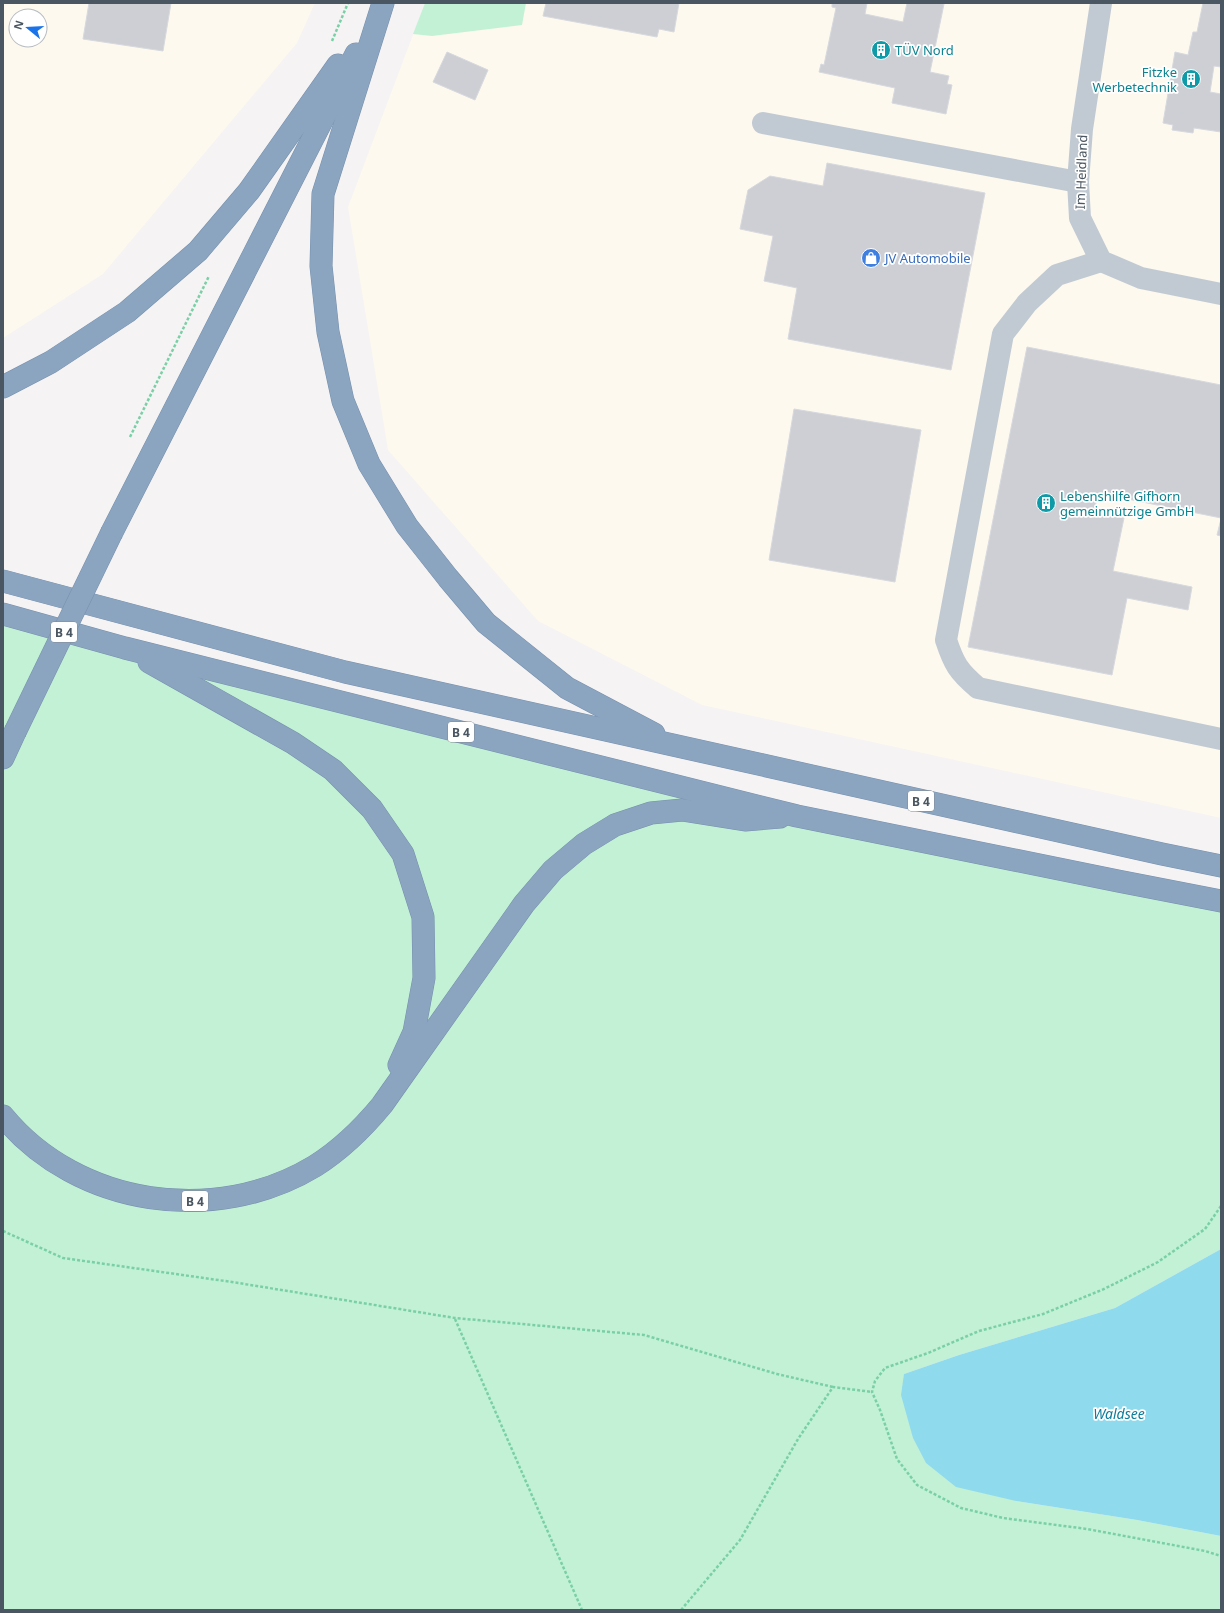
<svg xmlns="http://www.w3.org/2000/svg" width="1224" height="1613" viewBox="0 0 1224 1613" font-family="'Noto Sans',sans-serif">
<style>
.commercial{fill:#fdf9ef;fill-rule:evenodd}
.green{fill:#c3f1d5}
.water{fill:#90daee}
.building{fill:#cdcfd5;stroke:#d7d9de}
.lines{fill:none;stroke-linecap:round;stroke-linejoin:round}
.highway-casing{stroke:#7690ad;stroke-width:23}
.path{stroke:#7ad0a6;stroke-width:2.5;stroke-dasharray:3 2;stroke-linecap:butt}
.minor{stroke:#c1cad2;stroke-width:22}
.highway{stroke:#8ba5c1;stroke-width:22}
.highway-bridge-casing{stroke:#7690ad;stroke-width:23;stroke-linecap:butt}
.highway-bridge{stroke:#8ba5c1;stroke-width:22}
.labels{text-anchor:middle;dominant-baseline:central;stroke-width:3.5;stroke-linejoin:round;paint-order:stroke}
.shield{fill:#fff;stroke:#808990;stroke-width:1}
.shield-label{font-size:12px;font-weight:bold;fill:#4a5661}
.culture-label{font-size:13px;fill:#0d838f;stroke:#fff;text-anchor:start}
.street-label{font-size:13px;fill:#4a5661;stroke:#fff}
.shop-label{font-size:13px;fill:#366cbe;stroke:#fff;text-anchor:start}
.water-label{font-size:14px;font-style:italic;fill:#0c7c9b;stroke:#fff}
</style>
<rect width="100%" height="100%" fill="#f5f3f3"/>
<g class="commercial">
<path d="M3 3H315L297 43 103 274 3 338ZM16 16H40V40H16Z"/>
<path d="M425 3H1221V818L702 705 538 621 388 450 348 207Z"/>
</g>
<g class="green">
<path d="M425 3H526L522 25 432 36 413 34Z"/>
<path d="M3 622 1221 904V1249L1115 1308 959 1355 904 1374 1016 1501 1137 1520 1221 1536V1610H3Z"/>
</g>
<path class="water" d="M1221 1249V1536L1137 1520 1016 1501 956 1487 926 1463 913 1438 901 1395 904 1374 959 1355 1115 1308Z"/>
<g class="building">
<path d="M89 3H171L163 51 83 39Z"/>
<path d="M546 3H679L674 32 659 29 657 37 543 16Z"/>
<path d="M832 3H867L865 14 903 22 907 3H937L944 4 930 72 949 76 947 84 952 85 946 114 892 103 895 88 819 72 821 64 824 65 836 8 832 7Z"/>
<path d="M1203 3H1221V67L1214 66 1210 92 1221 94V132L1194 128 1193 133 1172 130 1173 125 1163 123 1175 52 1188 55 1193 32H1197Z"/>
<path d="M447 52 488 70 475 100 433 82Z"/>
<path d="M827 163 985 193 951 370 788 339 797 288 764 281 773 236 740 229 748 190 770 176 823 186Z"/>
<path d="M1027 347 1221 385V518L1098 493 1094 512 1124 518 1113 571 1192 587 1188 610 1127 598 1112 675 968 647Z"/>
<path d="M794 409 921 430 895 582 769 560Z"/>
<path d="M1221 519V536L1217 535Z"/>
</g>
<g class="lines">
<g class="highway-casing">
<g id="highway">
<path d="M383 3 323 194 321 266 328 332 343 401 369 464 407 526 448 578 486 623 567 688 654 734"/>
<path d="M3 387 51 362 127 312 198 251 249 191 338 65"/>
<path d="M112 532 356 54"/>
<path d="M3 581 345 672 1162 854 1221 866"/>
<path d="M3 614 125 648 797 816 1118 881 1221 901"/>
<path d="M149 662 293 743 333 770 372 809 403 854 423 917 424 978 414 1032 399 1065"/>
<path d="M3 758 15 732"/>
<path d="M3 1116C78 1207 216 1226 315 1166 342 1149 363 1128 382 1105L524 904 553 870 584 844 615 825 651 813 682 810 745 820 780 817"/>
</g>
</g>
<g class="path">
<path d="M332 41 348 3"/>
<path d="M130 437 209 276"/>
<path d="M1221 1206 1205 1229 1158 1262 1104 1289 1043 1314 979 1331 928 1353 885 1368 875 1381 872 1392 880 1410 897 1459 917 1485 961 1508 1003 1518 1087 1529 1205 1551 1221 1556"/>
<path d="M3 1231 63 1258 232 1282 455 1318 644 1335 777 1374 833 1387"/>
<path d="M455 1319 582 1610"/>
<path d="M681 1610 740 1540 798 1439 833 1387 872 1392"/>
</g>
<g class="minor">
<path d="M1101 3 1082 129 1078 182 1080 218 1101 261 1141 278 1221 294"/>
<path d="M763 123 1078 182"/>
<path d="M1101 261 1057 275 1027 303 1003 334 946 640C954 664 958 671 978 688L1221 739"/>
</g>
<use href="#highway" class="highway"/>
<g class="highway-bridge-casing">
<path id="highway-bridge" d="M15 732 112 532"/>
</g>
<use href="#highway-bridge" class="highway-bridge"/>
</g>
<defs>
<g id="building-disc" transform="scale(1)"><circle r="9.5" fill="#0f9aa8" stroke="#fff"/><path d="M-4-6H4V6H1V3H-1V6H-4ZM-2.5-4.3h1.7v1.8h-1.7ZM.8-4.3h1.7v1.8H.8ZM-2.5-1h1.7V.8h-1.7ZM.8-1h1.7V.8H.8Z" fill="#fff"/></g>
<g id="shop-disc" transform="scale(1)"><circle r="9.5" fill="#3f7fe0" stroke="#fff"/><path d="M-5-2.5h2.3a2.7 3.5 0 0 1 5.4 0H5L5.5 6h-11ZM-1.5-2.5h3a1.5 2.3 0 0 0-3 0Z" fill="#fff"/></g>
</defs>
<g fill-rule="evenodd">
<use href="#building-disc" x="881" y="50"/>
<use href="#building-disc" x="1191" y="79"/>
<use href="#shop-disc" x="871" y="258"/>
<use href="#building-disc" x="1046" y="503"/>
</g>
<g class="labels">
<g class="shield">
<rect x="51" y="622" width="26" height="20" rx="3"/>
<rect x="448" y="722" width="26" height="20" rx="3"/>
<rect x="908" y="791" width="26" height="20" rx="3"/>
<rect x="182" y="1191" width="26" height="20" rx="3"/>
</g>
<g class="shield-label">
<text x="64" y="632">B 4</text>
<text x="461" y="732">B 4</text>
<text x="921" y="801">B 4</text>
<text x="195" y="1201">B 4</text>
</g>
<g class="culture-label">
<text x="895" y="50">TÜV Nord</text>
<text x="1177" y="72" text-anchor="end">Fitzke<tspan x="1177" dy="15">Werbetechnik</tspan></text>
<text x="1060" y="496">Lebenshilfe Gifhorn<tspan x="1060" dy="15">gemeinnützige GmbH</tspan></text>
</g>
<g class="street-label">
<text transform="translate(1081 172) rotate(-88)">Im Heidland</text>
</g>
<g class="shop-label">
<text x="885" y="258">JV Automobile</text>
</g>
<g class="water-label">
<text x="1119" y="1413">Waldsee</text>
</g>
</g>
<rect width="1224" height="1613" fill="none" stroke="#4a5661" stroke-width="8"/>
<g transform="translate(28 28) rotate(288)"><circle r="19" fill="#ffffff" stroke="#b7bbc0"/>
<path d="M0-3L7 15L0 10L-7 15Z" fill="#1a73e8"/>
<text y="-6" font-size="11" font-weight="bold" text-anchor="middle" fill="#4a5661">N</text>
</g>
</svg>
